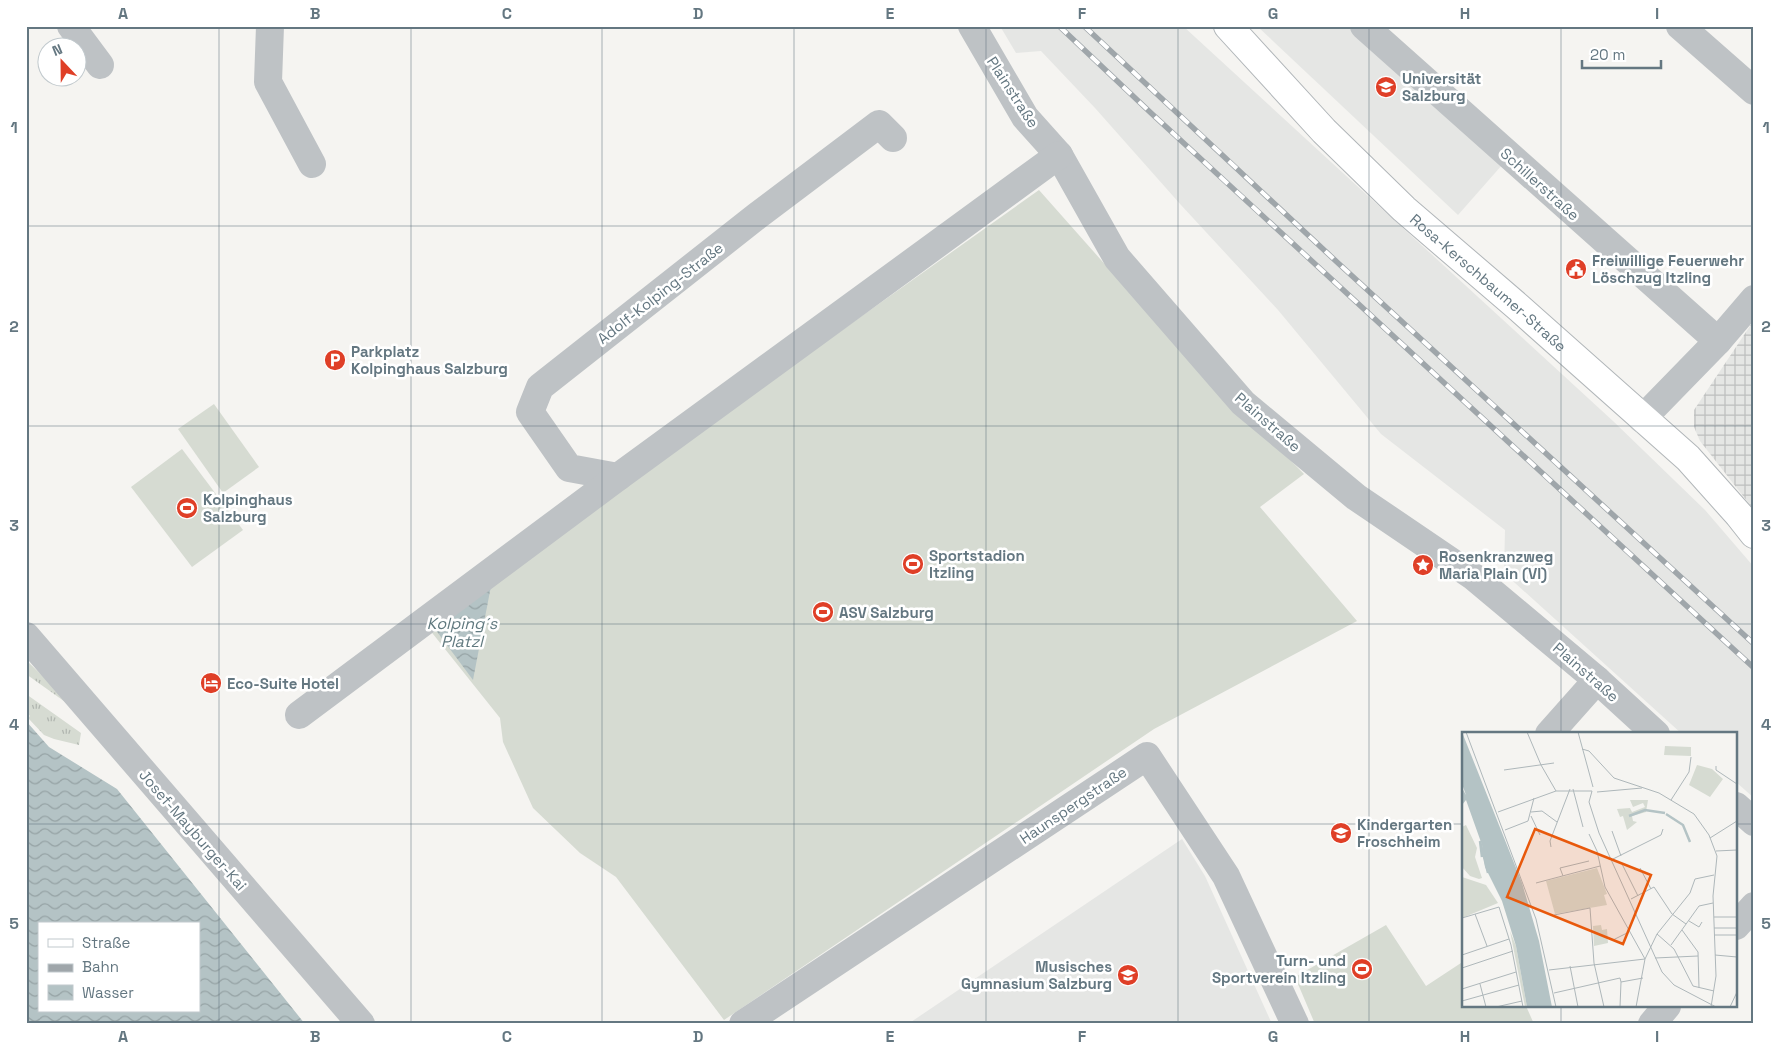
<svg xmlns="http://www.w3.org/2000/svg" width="1780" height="1050" viewBox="0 0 1780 1050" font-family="'Space Grotesk',sans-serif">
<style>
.built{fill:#e5e6e4}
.industrial{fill:url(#industrial-grid)}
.grass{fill:url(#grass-tufts)}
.pitch{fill:#d6dbd2}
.water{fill:url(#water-waves);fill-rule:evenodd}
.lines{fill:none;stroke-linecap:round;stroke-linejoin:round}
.major-casing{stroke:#b1b6b9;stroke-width:30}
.minor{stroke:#bec2c5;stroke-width:28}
.major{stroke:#fff;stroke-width:28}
.rail-casing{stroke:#9fa6aa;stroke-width:5.5}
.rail{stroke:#fff;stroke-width:4;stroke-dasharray:11;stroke-linecap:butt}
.grid{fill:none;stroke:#647781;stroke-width:1;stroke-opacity:0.55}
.labels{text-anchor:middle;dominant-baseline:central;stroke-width:5;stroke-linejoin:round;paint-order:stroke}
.poi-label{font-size:15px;font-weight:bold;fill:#647781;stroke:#fff;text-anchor:start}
.street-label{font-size:15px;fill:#647781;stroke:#fff}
.water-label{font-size:16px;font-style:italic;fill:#60797f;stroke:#fff}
.inset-river{fill:none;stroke:#b4c3c5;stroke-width:2.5}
.inset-road{fill:none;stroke:#aeb7ba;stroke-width:1}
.view{fill:#e8590c;fill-opacity:0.15;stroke:#e8590c;stroke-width:2.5}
.inset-edge{fill:none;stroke:#647781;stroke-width:2.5}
.neatline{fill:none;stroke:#647781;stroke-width:2}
.grid-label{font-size:16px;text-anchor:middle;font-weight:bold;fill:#647781}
</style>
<defs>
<pattern id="industrial-grid" width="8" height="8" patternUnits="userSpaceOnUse" patternTransform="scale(1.25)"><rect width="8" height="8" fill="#e5e6e4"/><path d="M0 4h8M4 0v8" fill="none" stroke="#bdbfbe"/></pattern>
<pattern id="grass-tufts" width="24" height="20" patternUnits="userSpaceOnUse" patternTransform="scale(1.25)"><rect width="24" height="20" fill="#d6dbd2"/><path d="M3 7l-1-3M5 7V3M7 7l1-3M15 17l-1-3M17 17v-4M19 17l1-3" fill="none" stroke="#b1b6b0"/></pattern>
<pattern id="water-waves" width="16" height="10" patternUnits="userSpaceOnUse" patternTransform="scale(1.25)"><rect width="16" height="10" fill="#b4c3c5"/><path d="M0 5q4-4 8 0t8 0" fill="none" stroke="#96a3a5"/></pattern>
</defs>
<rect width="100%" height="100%" fill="#f5f4f1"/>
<g class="built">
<path d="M1000 26H1183L1613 421 1705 510 1754 567V798L1736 782V734H1682L1504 573 1505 530 1381 434 1278 310 1181 205 1095 108 1041 51 1016 53Z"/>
<path d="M1257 26H1384L1517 148 1458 215Z"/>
<path d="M1182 839 1205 876 1272 1024H908Z"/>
</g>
<path class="industrial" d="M1754 320V510L1700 441 1694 427V410Z"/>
<g class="grass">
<path d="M26 660 82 714 26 674Z"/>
<path d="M26 694 81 733 79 745 54 739 44 735 28 718 30 716 26 712Z"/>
</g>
<g class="pitch">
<path d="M1039 190 1172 340 1304 474 1260 507 1357 621 1154 729 724 1020 616 877 580 853 533 808 503 742 500 718 429 629 748 397Z"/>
<path d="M214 404 259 467 223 493 178 429Z"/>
<path d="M182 449 243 530 192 567 131 487Z"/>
<path d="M1386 925 1426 986 1464 961V1006H1526L1534 1024H1315L1295 977Z"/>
</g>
<g class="water">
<path d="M491 586 473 680 435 629Z"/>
<path d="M26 721 49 747 117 789 305 1024H26ZM39 924H199V1011H39Z"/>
</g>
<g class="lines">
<g class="major-casing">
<g id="major">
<path id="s1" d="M1228 26 1324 131 1404 209 1518 307 1688 458 1739 515 1754 534"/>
</g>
</g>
<g class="minor">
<path d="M71 26 100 65"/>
<path d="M270 26 268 82 312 164"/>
<path d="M972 26 1025 117 1059 155 1117 258 1243 403 1356 497 1474 577 1597 680 1656 734"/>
<path d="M1364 26 1718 341"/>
<path d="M1680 26 1754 91"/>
<path d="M1642 419 1718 341 1754 299"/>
<path d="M618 477 569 468 530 412 540 387 757 216 879 124 893 138"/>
<path d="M26 636 361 1024"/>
<path d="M299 715 618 477 1059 155"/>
<path d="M1549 734 1597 680"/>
<path d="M1736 806 1754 822"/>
<path d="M1736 926 1754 906"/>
<path d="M743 1024 1147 756 1226 876 1295 1024"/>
<path d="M1652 1024 1667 1006"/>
</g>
<use href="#major" class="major"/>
<g class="rail-casing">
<g id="rail">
<path d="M1059 26 1151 113 1754 668"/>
<path d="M1084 26 1338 263 1754 644"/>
</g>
</g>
<use href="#rail" class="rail"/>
</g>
<path class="grid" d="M219 26V1024M411 26V1024M602 26V1024M794 26V1024M986 26V1024M1178 26V1024M1369 26V1024M1561 26V734M26 226H1754M26 426H1754M26 624H1754M26 824H1464M1736 824H1754M1561 1006V1024"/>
<defs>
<g id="university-disc" transform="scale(1.125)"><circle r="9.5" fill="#df3f27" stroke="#fff"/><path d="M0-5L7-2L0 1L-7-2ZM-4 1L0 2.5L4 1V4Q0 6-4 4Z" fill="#fff"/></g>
<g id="civic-disc" transform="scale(1.125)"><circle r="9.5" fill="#df3f27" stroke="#fff"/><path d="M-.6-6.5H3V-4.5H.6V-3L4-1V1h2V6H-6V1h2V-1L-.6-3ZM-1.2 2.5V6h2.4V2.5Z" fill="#fff"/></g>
<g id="parking-disc" transform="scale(1.125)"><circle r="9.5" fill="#df3f27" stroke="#fff"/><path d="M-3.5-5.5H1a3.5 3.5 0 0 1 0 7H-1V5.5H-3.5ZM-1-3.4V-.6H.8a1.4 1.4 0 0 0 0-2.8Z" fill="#fff"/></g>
<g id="stadium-disc" transform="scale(1.125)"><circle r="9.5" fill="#df3f27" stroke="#fff"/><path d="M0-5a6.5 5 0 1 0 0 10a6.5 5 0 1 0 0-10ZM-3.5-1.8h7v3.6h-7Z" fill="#fff"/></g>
<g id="sight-disc" transform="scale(1.125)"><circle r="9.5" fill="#df3f27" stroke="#fff"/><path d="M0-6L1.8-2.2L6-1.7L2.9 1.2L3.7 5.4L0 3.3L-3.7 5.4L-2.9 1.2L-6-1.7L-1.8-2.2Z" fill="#fff"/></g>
<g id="hotel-disc" transform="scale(1.125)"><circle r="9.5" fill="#df3f27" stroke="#fff"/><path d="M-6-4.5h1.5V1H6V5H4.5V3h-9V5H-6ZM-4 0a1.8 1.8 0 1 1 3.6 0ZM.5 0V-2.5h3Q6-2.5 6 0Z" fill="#fff"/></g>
<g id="school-disc" transform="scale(1.125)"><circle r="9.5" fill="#df3f27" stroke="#fff"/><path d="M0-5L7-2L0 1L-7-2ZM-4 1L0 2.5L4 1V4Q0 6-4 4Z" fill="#fff"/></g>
</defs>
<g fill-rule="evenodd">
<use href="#university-disc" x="1386" y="87"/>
<use href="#civic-disc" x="1576" y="269"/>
<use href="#parking-disc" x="335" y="360"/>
<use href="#stadium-disc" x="187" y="508"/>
<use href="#stadium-disc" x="913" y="564"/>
<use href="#sight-disc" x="1423" y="565"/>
<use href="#stadium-disc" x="823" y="612"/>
<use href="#hotel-disc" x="211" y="683"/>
<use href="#school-disc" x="1341" y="833"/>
<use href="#stadium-disc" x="1362" y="969"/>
<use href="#school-disc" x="1128" y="975"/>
</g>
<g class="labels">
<g class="poi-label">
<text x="1402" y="78">Universität<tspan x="1402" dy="17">Salzburg</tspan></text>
<text x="1592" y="260">Freiwillige Feuerwehr<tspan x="1592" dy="17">Löschzug Itzling</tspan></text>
<text x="351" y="351">Parkplatz<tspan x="351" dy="17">Kolpinghaus Salzburg</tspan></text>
<text x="203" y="499">Kolpinghaus<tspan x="203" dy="17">Salzburg</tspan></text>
<text x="929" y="555">Sportstadion<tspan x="929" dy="17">Itzling</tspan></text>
<text x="1439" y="556">Rosenkranzweg<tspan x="1439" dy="17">Maria Plain (VI)</tspan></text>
<text x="839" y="612">ASV Salzburg</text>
<text x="227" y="683">Eco-Suite Hotel</text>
<text x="1357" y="824">Kindergarten<tspan x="1357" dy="17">Froschheim</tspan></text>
<text x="1346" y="960" text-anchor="end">Turn- und<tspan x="1346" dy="17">Sportverein Itzling</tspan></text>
<text x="1112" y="966" text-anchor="end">Musisches<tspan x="1112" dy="17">Gymnasium Salzburg</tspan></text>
</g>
<g class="street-label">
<text transform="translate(1013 92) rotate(57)">Plainstraße</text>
<text transform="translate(1540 184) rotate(42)">Schillerstraße</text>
<text stroke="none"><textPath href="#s1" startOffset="366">Rosa-Kerschbaumer-Straße</textPath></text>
<text transform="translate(660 293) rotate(-38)">Adolf-Kolping-Straße</text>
<text transform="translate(1268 422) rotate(41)">Plainstraße</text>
<text transform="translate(1586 672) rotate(41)">Plainstraße</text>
<text transform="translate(1073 805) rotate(-34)">Haunspergstraße</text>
<text transform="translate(193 830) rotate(49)">Josef-Mayburger-Kai</text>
</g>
<g class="water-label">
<text x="462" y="623">Kolping´s<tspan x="462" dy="18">Platzl</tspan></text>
</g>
</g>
<g transform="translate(1462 732)">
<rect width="275" height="275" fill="#f5f4f1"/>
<path d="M203 14 229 15V24L202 23ZM235 33 250 37 261 47 248 65 227 53ZM48 199 54 214 65 275H63Z" fill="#d6dbd2"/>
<path d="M4 93 15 116 13 125 20 146 17 147 8 144 0 135V95ZM0 145 24 153 36 171 0 186Z" fill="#d6dbd2"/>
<path d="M168 68H186L184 80 170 84 171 89 175 90 165 98 161 84 158 85 155 77 168 76 170 80 183 75 181 71 171 75Z" fill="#d6dbd2"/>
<path d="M135 136 145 162 142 163 145 173 93 182 84 149ZM139 193 140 198 145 197 146 211 132 214 131 194Z" fill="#d6dbd2"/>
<path d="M0 0 60 151 77 209 90 275H65L54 214 40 169 23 135 20 113 4 68 0 73V56L4 63 0 52Z" fill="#b4c3c5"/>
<path class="inset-river" d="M204 82 221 93 228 110M167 84 183 78 203 81M20 125 18 109 26 141"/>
<path class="inset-road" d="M4 0 74 187 94 275M65 0 79 33 94 59M116 0 131 55M120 17 127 19 152 46 197 61 232 82 247 103 255 124 251 164 254 244 249 275M254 34V38L275 52M42 38 92 31M111 57 121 95M130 59 127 70 137 101 200 240 212 253 254 275M135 60 180 56M209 68 227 40 229 25M36 80 94 59H130M69 80 80 79 95 90M69 84 78 103M43 98 66 89 72 66M150 99 159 124M127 102 135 119 143 155 183 227M248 106 275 89M89 115 88 109 108 57M254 119 275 118M151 127 199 103 201 97M159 130 176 164M178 136 189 157M101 144 98 136 127 129M74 151 138 134M169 167 192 155 210 182 224 192M13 182 25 214M92 183 128 176 132 231 142 275M252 185H275M0 186 37 175 49 213 61 275M227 189 237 195 240 190M252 196H275M220 198 236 220 237 256M195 202 212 217 231 254 252 259M252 203H275M151 208 167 200M209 213 237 174 251 171M0 223 47 207M253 223 275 225M193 226 236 224M108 234 116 275M0 236 51 219M87 238 183 227M18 252 24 275M0 257 54 240M92 261 158 246 159 250 181 246M0 269 57 253M34 275 60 269M158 275 159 250M174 275 183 227 195 202 228 161 233 147 252 143M268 275 275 260"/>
<path class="view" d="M73 97 189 143 161 212 45 165Z"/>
<rect width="275" height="275" class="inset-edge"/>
</g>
<rect width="1780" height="1050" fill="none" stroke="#ffffff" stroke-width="55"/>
<rect x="38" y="922" width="162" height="90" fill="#ffffff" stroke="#c1c9cd"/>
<rect x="48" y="939" width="25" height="8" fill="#ffffff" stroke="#c1c9cd"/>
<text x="82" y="948" font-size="15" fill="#647781">Straße</text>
<rect x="48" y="964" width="25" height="8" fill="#9fa6aa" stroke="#c1c9cd"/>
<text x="82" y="972" font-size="15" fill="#647781">Bahn</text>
<rect x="48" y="985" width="25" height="15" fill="url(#water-waves)" stroke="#c1c9cd"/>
<text x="82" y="998" font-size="15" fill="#647781">Wasser</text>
<g transform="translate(62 62) rotate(338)"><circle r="24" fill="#ffffff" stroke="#c1c9cd"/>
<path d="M0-4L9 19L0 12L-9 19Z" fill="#df3f27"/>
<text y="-8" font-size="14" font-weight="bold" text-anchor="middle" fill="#647781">N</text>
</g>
<path d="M1582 60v8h79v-8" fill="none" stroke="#647781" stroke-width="2.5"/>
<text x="1590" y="60" font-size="15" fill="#647781" stroke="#ffffff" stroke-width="4" paint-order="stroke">20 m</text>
<rect x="28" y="28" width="1724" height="994" class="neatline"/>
<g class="grid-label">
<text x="123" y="19">A</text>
<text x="315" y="19">B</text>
<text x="507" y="19">C</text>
<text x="698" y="19">D</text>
<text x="890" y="19">E</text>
<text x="1082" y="19">F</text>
<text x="1273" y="19">G</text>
<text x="1465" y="19">H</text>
<text x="1657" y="19">I</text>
<text x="14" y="133">1</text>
<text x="1766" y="133">1</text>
<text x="14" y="332">2</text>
<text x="1766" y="332">2</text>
<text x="14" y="531">3</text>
<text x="1766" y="531">3</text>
<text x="14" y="730">4</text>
<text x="1766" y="730">4</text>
<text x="14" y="929">5</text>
<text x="1766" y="929">5</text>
<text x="123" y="1042">A</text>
<text x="315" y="1042">B</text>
<text x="507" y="1042">C</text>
<text x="698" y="1042">D</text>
<text x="890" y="1042">E</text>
<text x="1082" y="1042">F</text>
<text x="1273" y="1042">G</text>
<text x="1465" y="1042">H</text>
<text x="1657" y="1042">I</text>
</g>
</svg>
